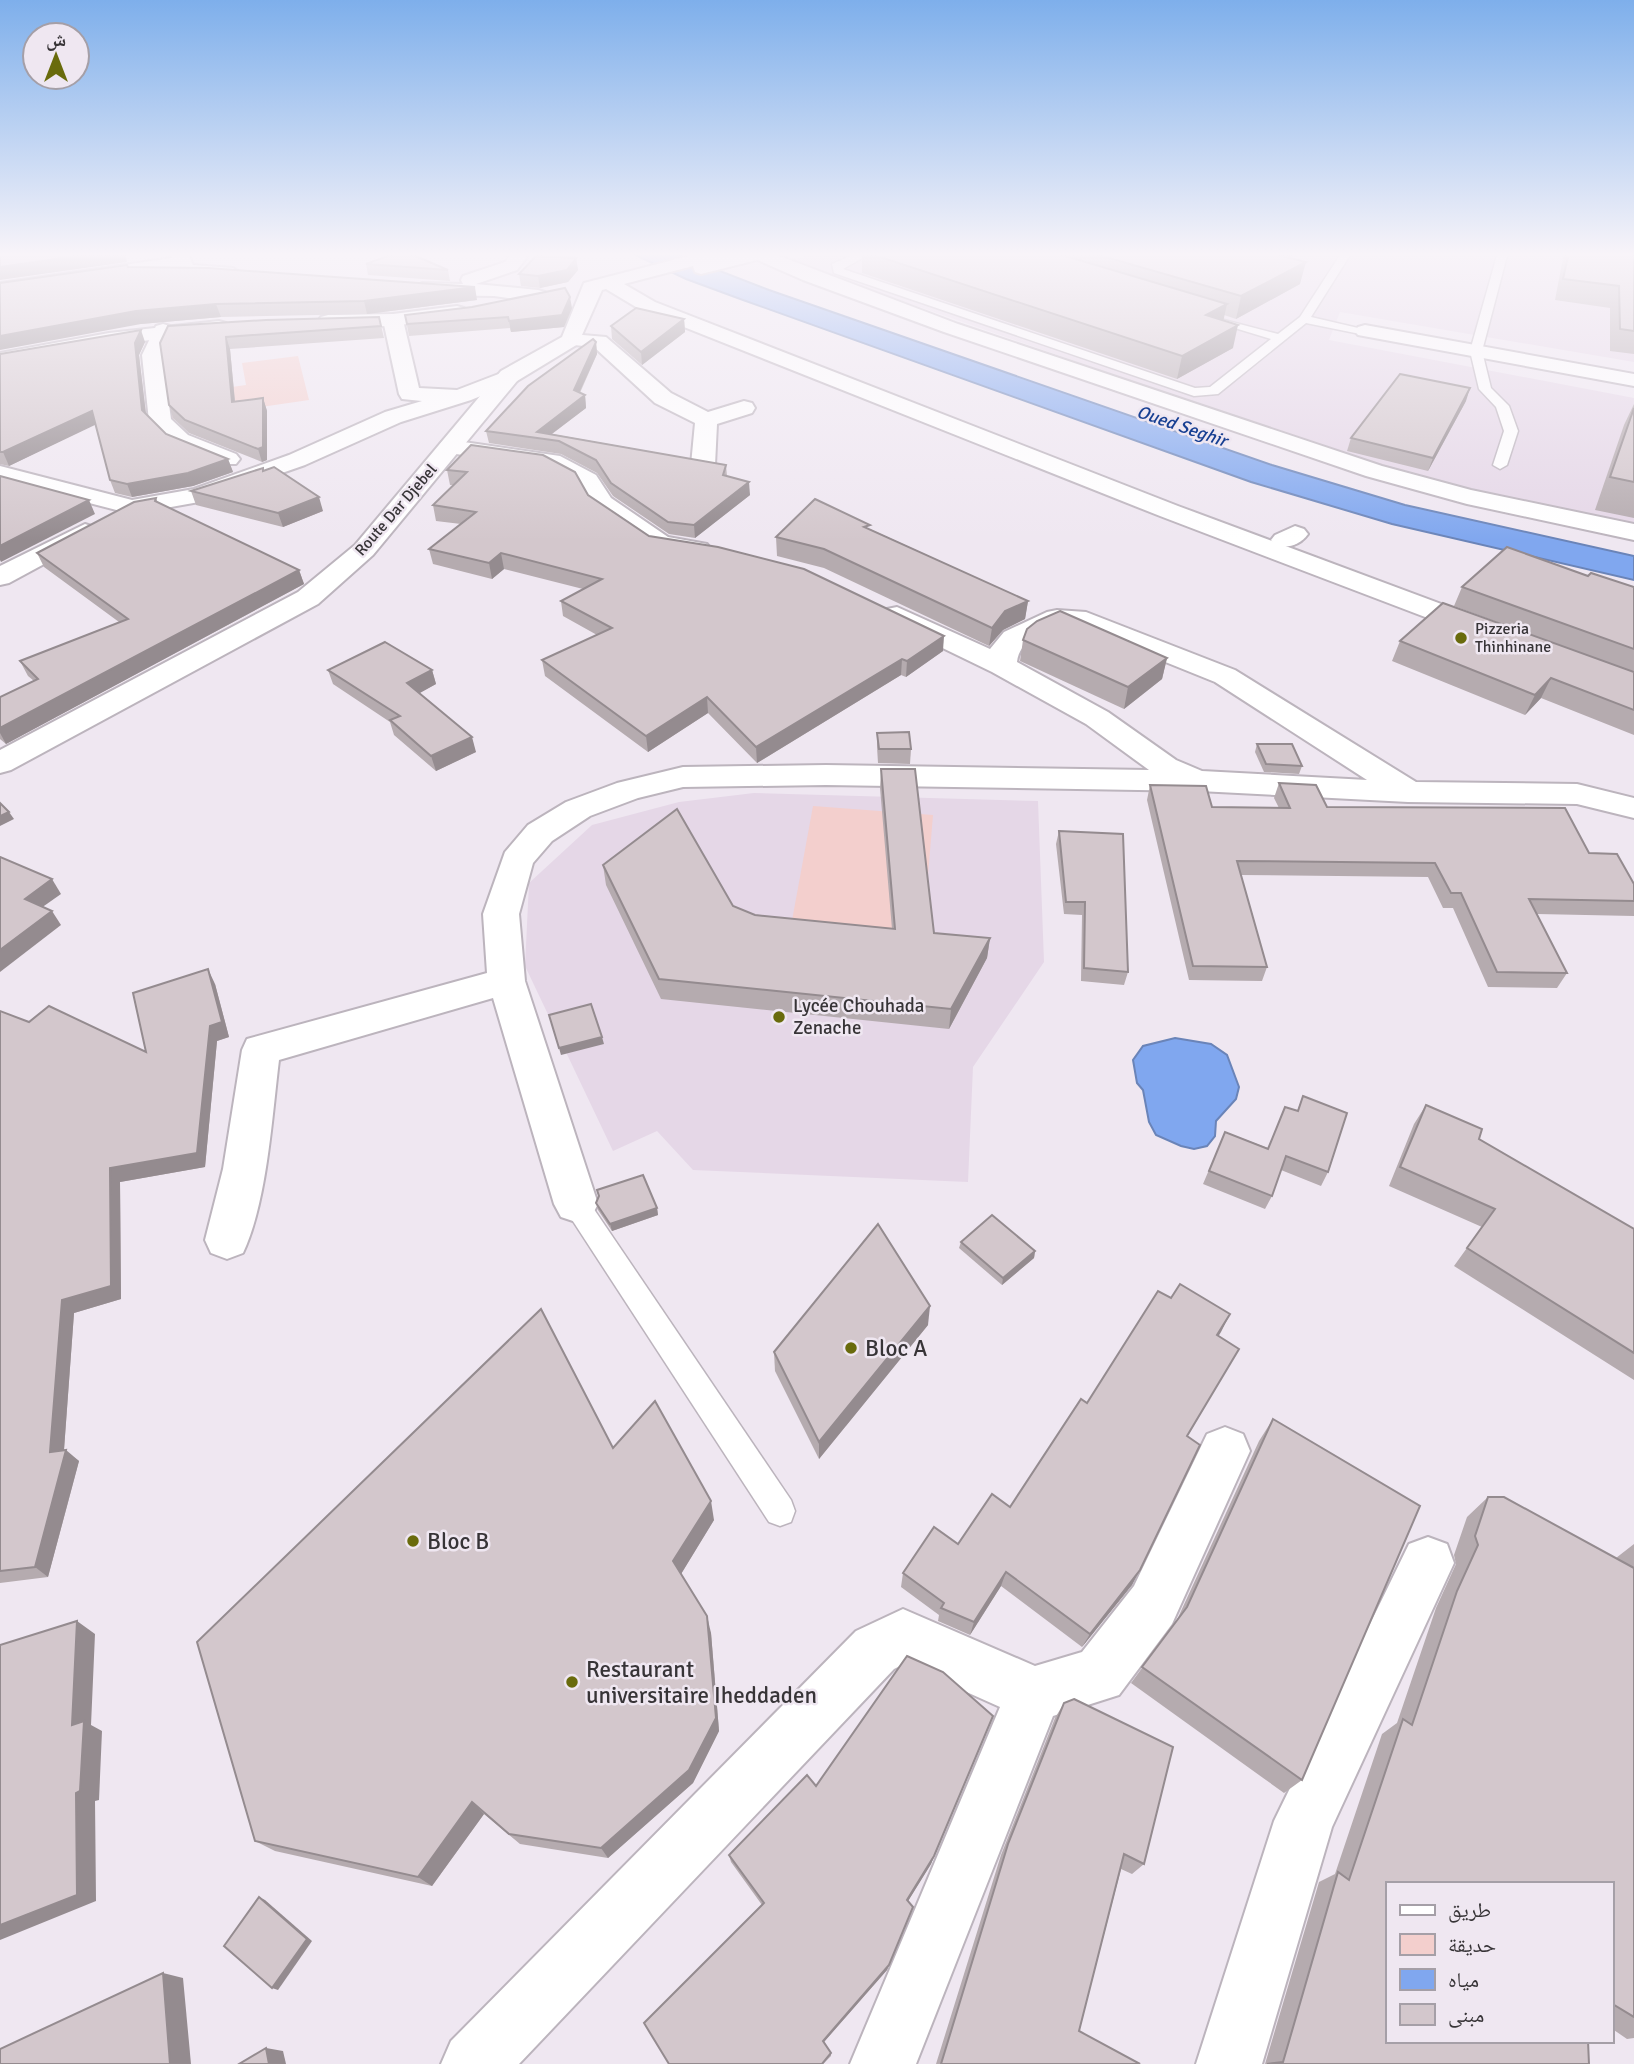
<svg xmlns="http://www.w3.org/2000/svg" width="1634" height="2064" viewBox="0 0 1634 2064" font-family="Signika,'Noto Naskh Arabic',sans-serif">
<style>
.built{fill:#e5d7e7}
.green{fill:#f3cfcd}
.water{fill:#80a7ef;stroke:#6a84b8;stroke-width:2}
.lines{fill:none;stroke-linecap:round;stroke-linejoin:round}
.lane-casing{stroke:#bcb4bd;stroke-width:3}
.street-casing{stroke:#bcb4bd;stroke-width:4}
.secondary-casing{stroke:#bcb4bd;stroke-width:4}
.lane{fill:#fff;fill-rule:evenodd}
.street{fill:#fff;fill-rule:evenodd}
.secondary{fill:#fff;fill-rule:evenodd}
.wall{fill:#b5abaf}
.shaded-wall{fill:#948b8f}
.building{fill:#d3c7cc;stroke:#948b8f;stroke-width:2}
.poi-dot{fill:#696b0c;stroke:#efe7f1;stroke-width:2.5}
.labels{text-anchor:middle;dominant-baseline:central;stroke-width:5;stroke-linejoin:round;paint-order:stroke}
.far-street-label{font-size:16px;fill:#373437;stroke:#efe7f1}
.far-poi-label{font-size:16px;fill:#373437;stroke:#efe7f1;text-anchor:start}
.far-water-label{font-size:18px;font-style:italic;fill:#173f92;stroke:#efe7f1}
.poi-label{font-size:19px;fill:#373437;stroke:#efe7f1;text-anchor:start}
.near-poi-label{font-size:23px;fill:#373437;stroke:#efe7f1;text-anchor:start}
</style>
<rect width="100%" height="100%" fill="#efe7f1"/>
<g class="built">
<path d="M822 252H1634V362L1340 312 1329 340 1634 398V525L1478 497 1272 430 788 261Z"/>
<path d="M754 793 1038 801 1044 962 973 1067 968 1182 693 1170 657 1131 613 1151 525 966 529 883 592 825 679 802Z"/>
</g>
<g class="green">
<path d="M298 356 309 400 170 420 168 396 246 385 242 363Z"/>
<path d="M813 806 933 815 923 936 791 926Z"/>
</g>
<g class="water">
<path d="M629 252H671L769 290 1272 465 1405 505 1634 556V580L1392 524 1251 482 743 300 686 279Z"/>
<path d="M1175 1038 1211 1044 1227 1055 1239 1087 1236 1099 1216 1121 1215 1136 1207 1146 1194 1149 1181 1146 1156 1135 1149 1122 1143 1090 1137 1083 1133 1060 1143 1046Z"/>
</g>
<g class="lines">
<g class="lane-casing">
<g id="lane">
<path d="M860 252H873L843 269 1195 388 1210 387 1271 339 1205 319V315L1278 334 1300 317 1342 252H1352L1311 317 1371 331 1365 335 1306 323 1218 394 1194 396 834 273 832 264Z"/>
<path d="M1498 252H1508L1482 351 1491 388 1509 406 1518 431 1507 465 1500 469 1493 465 1504 431 1496 407 1479 389 1470 351Z"/>
<path d="M576 1193 585 1196 791 1500 795 1511 791 1522 780 1526 769 1522 567 1212 563 1204 567 1196Z"/>
</g>
</g>
<g class="street-casing">
<g id="street">
<path d="M169 252H187L193 265 233 268 242 274 233 280 186 276 179 274 176 268 0 295V283L172 258Z"/>
<path d="M506 252H524L527 257 517 270 476 284 538 290 545 292 548 296 545 300 538 302 494 296 422 295 413 289 422 283 463 284 461 280 463 276 505 262 509 257Z"/>
<path d="M752 252H769L958 324 1382 466 1471 490 1634 524V540L1467 504 1366 476 944 332 803 280 753 258Z"/>
<path d="M393 314 400 316 403 320 419 388 457 390 509 370 517 371 520 376 517 381 471 400 401 422 305 465 199 502 132 514 0 480V466L132 500 194 489 289 455 385 412 422 401 402 399 399 394 383 320 386 316Z"/>
<path d="M163 324 170 326 173 330 162 355 171 419 188 435 236 454 240 459 236 464H220L172 445 149 421 142 355 156 326Z"/>
<path d="M1365 325 1634 374V386L1358 335 1355 331 1358 327Z"/>
<path d="M571 334 606 337 671 393 708 412 744 401 752 403 755 408 752 413 717 424 715 465 711 470H695L691 465 695 423 655 403 594 347 564 344 561 340 564 336Z"/>
<path d="M450 440 560 456 596 475 611 498 668 537 707 544 711 549 707 554 698 557 652 549 592 508 579 485 546 467 442 452 438 447 442 442Z"/>
<path d="M85 524 94 527 98 532 94 537 9 583 0 585V566Z"/>
<path d="M1295 526 1304 529 1308 534C1300 545 1288 549 1275 545L1271 540 1275 535Z"/>
<path d="M897 607 990 649 1004 632 1047 612 1057 610 1086 612 1235 670 1416 782 1577 784 1634 798V818L1577 804 1408 802 1199 791 826 785 683 787 638 798 590 816 552 841 533 863 519 914 525 981 598 1204 591 1217 576 1222 561 1217 554 1204 493 998 279 1060C272 1117 267 1202 243 1253L227 1259 211 1253 205 1240 223 1169 242 1050 247 1039 487 973 483 914 505 852 528 825 566 802 617 783 683 767 826 765 1149 770 1086 724 992 672 887 621 883 615 887 609ZM1061 627 1081 628 1215 682 1367 780 1202 771 1176 760 1108 712 1017 662C1020 639 1041 636 1061 627Z"/>
<path d="M1225 1427 1243 1434 1250 1451 1172 1624 1119 1695 1053 1716 916 2064H850L1000 1707 904 1664 894 1669 519 2064H441L451 2041 856 1631 903 1609 1035 1666 1082 1652 1134 1586 1207 1434Z"/>
<path d="M1428 1537 1447 1544 1454 1563 1332 1827 1262 2064H1196L1274 1821 1409 1544Z"/>
</g>
</g>
<g class="secondary-casing">
<g id="secondary">
<path d="M704 252H733L731 255 745 252H776L773 256 701 274 695 272 693 266 624 284 655 302 1178 506 1495 624 1499 630 1495 636 1485 638 1475 636 1160 516 641 310 606 289 602 290 578 344 517 381 373 555 318 604 11 770 0 773V750L298 592 355 545 501 371 562 337 584 283Z"/>
<path d="M457 306 464 308 467 312 464 316 393 326 328 327 321 325 318 321 321 317 328 315 393 314Z"/>
<path d="M219 321 226 323 229 327 226 331 109 345 0 365V353L109 333Z"/>
</g>
</g>
<use href="#lane" class="lane"/>
<use href="#street" class="street"/>
<use href="#secondary" class="secondary"/>
</g>
<g class="wall">
<path d="M862 252H1302L1290 258 1300 284 1236 319 1224 315 1223 321 1233 348 1177 379 862 273Z"/>
<path d="M1566 252H1634V354L1610 351V308L1555 300 1563 258Z"/>
<path d="M576 258 578 270 568 282 540 288 521 286 519 274Z"/>
<path d="M366 264 448 270 450 281 368 275Z"/>
<path d="M128 267 477 300 367 314 221 317 141 324Z"/>
<path d="M572 308 564 327 511 332 510 328 409 336 405 315Z"/>
<path d="M379 317 384 338 230 349 235 401 263 398 267 411V460L262 462 189 433 173 418 169 405 160 343Z"/>
<path d="M684 319 685 332 642 365 612 339 611 326Z"/>
<path d="M145 342 139 355 146 414 166 434 228 459 233 472 193 486 132 497 115 493 110 480 95 424 9 466 0 464V354Z"/>
<path d="M596 342 597 354 580 393 585 395 586 408 552 434 726 465 727 476 750 495 695 538 669 534 613 496 597 473 561 454 489 443 486 431Z"/>
<path d="M1466 401 1428 471 1347 451 1351 438Z"/>
<path d="M1634 404V518L1595 510 1624 425Z"/>
<path d="M471 445 588 495 649 536 943 651 906 677 901 675 757 763 708 713 648 752 545 676 542 660 597 635 563 616 561 601 583 589 504 569 492 579 433 564 429 549 461 524 436 521 433 505 454 485H450L447 470Z"/>
<path d="M264 471 323 511 283 527 196 505 191 491Z"/>
<path d="M156 498 158 503 299 570 304 584 6 744 0 739V697L34 681 28 676 20 661 119 622 44 567 37 553Z"/>
<path d="M870 529 1028 601 1025 619 1003 630 989 646 824 568 777 556 776 537Z"/>
<path d="M1588 576 1634 587V735L1541 698 1525 715 1392 661 1400 641H1548L1454 606 1462 587Z"/>
<path d="M1023 640 1167 658 1162 679 1124 709 1020 661Z"/>
<path d="M328 670H432L436 684 419 693 476 752 436 771 394 735 390 722 333 684Z"/>
<path d="M877 733 911 749 910 764 878 763 877 747Z"/>
<path d="M1257 744 1302 766 1299 774 1264 772 1255 752Z"/>
<path d="M881 769 934 933 990 938 987 958 949 1029 661 999 606 885 603 865 733 906 755 915 892 929 880 788Z"/>
<path d="M1279 783 1327 807 1589 853 1634 884V916L1537 914 1567 973 1557 988 1488 987 1453 908H1443L1428 877 1241 875 1267 967 1262 981 1189 980 1147 800 1150 785 1212 807 1279 808 1274 798Z"/>
<path d="M1059 831 1128 972 1124 985 1081 981 1082 915 1064 914 1056 844Z"/>
<path d="M215 984 229 1037 217 1041 205 1167 120 1182 121 1299 74 1313 64 1450 79 1461 48 1577 0 1583V1011L29 1022 146 1052Z"/>
<path d="M1303 1096 1328 1172 1321 1186 1281 1170 1272 1196 1265 1209 1203 1184 1225 1132 1268 1148 1285 1107 1297 1111Z"/>
<path d="M1426 1105 1479 1139 1634 1229V1380L1454 1266 1482 1227 1389 1186 1414 1124Z"/>
<path d="M597 1190 657 1208 658 1215 612 1231 598 1210 596 1203 599 1197Z"/>
<path d="M961 1242 1035 1251 1034 1258 1002 1285 959 1248Z"/>
<path d="M1171 1298 1230 1314 1218 1336 1229 1366 1187 1437 1132 1585 1082 1647 1001 1586 970 1635 938 1621 939 1615 901 1587 903 1573 958 1544 1010 1507 1087 1403Z"/>
<path d="M928 1325 819 1459 775 1371 774 1352Z"/>
<path d="M1273 1419 1302 1780 1284 1793 1131 1683 1176 1622 1259 1441Z"/>
<path d="M613 1448 714 1520 681 1574 711 1633 719 1731 693 1783 608 1858 520 1844 484 1814 432 1886 275 1851 255 1841Z"/>
<path d="M1488 1497 1616 1558 1634 1544V2038L1627 2039 1611 2028V1884H1387L1589 2064H1265L1319 1882 1335 1874 1382 1734 1397 1723 1436 1608 1456 1564 1454 1555 1467 1517Z"/>
<path d="M1064 1703 1144 1864 1132 1874 1121 1869 1079 2031 1140 2064H936L1001 1855 1055 1718Z"/>
<path d="M993 1716 931 1864 908 1901 913 1907 887 1970 824 2042 831 2053V2056L823 2064H669L762 1905 731 1862 729 1855Z"/>
</g>
<g class="shaded-wall">
<path d="M105 252H125L127 262 0 280V267Z"/>
<path d="M1266 252H1302L1261 273Z"/>
<path d="M576 258 578 270 568 282 540 288 538 276Z"/>
<path d="M1306 262 1300 284 1236 319 1241 296Z"/>
<path d="M475 287 477 300 367 314 364 301Z"/>
<path d="M570 297 572 308 564 327 511 332 509 321Z"/>
<path d="M216 304 221 317 141 324 0 350V336L136 311Z"/>
<path d="M1227 304 1222 327 1206 315Z"/>
<path d="M684 319 685 332 642 365 641 352Z"/>
<path d="M1238 325 1233 348 1177 379 1182 356Z"/>
<path d="M141 330 145 342 139 355 147 423 142 410 135 343Z"/>
<path d="M226 337 230 349 236 414 232 402Z"/>
<path d="M596 342 597 354 575 402 574 390Z"/>
<path d="M1470 388 1466 401 1428 471 1433 458Z"/>
<path d="M585 395 586 408 545 439 537 432Z"/>
<path d="M263 398 267 411V460L262 462 258 449Z"/>
<path d="M92 411 97 424 9 466 3 452Z"/>
<path d="M228 459 233 472 193 486 132 497 127 484Z"/>
<path d="M749 482 750 495 695 538 694 525Z"/>
<path d="M319 497 323 511 283 527 278 513Z"/>
<path d="M89 500 95 514 1 562 0 560V546Z"/>
<path d="M501 553 504 569 492 579 489 563Z"/>
<path d="M299 570 304 584 6 744 0 733V728Z"/>
<path d="M1028 601 1025 619 1003 630 989 646 992 628 1005 611Z"/>
<path d="M944 636 943 651 906 677 907 661Z"/>
<path d="M1167 658 1162 679 1124 709 1128 687Z"/>
<path d="M902 659 901 675 757 763 756 747Z"/>
<path d="M432 670 436 684 411 698 407 683Z"/>
<path d="M1551 678 1541 698 1525 715 1535 695Z"/>
<path d="M707 697 708 713 648 752 646 736Z"/>
<path d="M472 737 476 752 436 771 431 756Z"/>
<path d="M9 812 14 819 0 826V816Z"/>
<path d="M52 879 61 894 34 913 25 899Z"/>
<path d="M52 911 61 925 0 972V950Z"/>
<path d="M990 938 987 958 949 1029 951 1009Z"/>
<path d="M208 969 215 984 229 1037 217 1041 205 1167 120 1182 121 1299 74 1313 63 1463 50 1452 62 1300 110 1168Z"/>
<path d="M602 1037 604 1044 561 1055 559 1048Z"/>
<path d="M657 1208 658 1215 612 1231 610 1224Z"/>
<path d="M1035 1251 1034 1258 1002 1285 1003 1278Z"/>
<path d="M930 1306 928 1325 819 1459V1442Z"/>
<path d="M1230 1314 1221 1332 1208 1353 1217 1335Z"/>
<path d="M66 1450 79 1461 48 1577 35 1567Z"/>
<path d="M711 1501 714 1520 678 1579 673 1561Z"/>
<path d="M1140 1570 1132 1585 1082 1647 1090 1634Z"/>
<path d="M1006 1572 1001 1586 970 1635 974 1622Z"/>
<path d="M707 1616 711 1633 719 1731 693 1783 608 1858 601 1848Z"/>
<path d="M77 1621 95 1634 91 1725 102 1731 99 1800 95 1801 96 1901 0 1940V1925L72 1725Z"/>
<path d="M472 1802 484 1814 432 1886 418 1877Z"/>
<path d="M934 1856 931 1864 905 1906 907 1900Z"/>
<path d="M259 1897 265 1900 312 1941 278 1990 272 1988Z"/>
<path d="M889 1965 887 1970 823 2043V2041Z"/>
<path d="M163 1973 183 1978 191 2064H170Z"/>
<path d="M266 2048 283 2051 286 2064H269Z"/>
</g>
<g class="building">
<path d="M0 252H105L0 267Z"/>
<path d="M399 252H404L413 255 448 270 366 264Z"/>
<path d="M865 252H1052L1227 304 1206 315 1238 325 1182 356Z"/>
<path d="M1088 252H1266L1306 262 1241 296Z"/>
<path d="M1569 252H1634V331L1620 329 1619 286 1563 279Z"/>
<path d="M536 256 576 258 567 270 538 276 519 274Z"/>
<path d="M127 265 128 267 208 268 475 287 364 301 216 304 136 311 0 336V283Z"/>
<path d="M565 288 570 297 562 315 509 321 508 317 407 324 405 315 472 307Z"/>
<path d="M636 308 684 319 641 352 611 326Z"/>
<path d="M379 317 381 326 226 337 232 402 263 398V447L258 449 185 420 169 405 160 343 168 326 266 320Z"/>
<path d="M141 330 135 343 142 410 166 434 228 459 188 473 127 484 110 480 92 411 3 452H0V354Z"/>
<path d="M593 339 596 342 574 390 585 395 537 432 726 465 723 475 749 482 694 525 668 522 611 483 596 460 559 441 486 431 528 386Z"/>
<path d="M1400 374 1470 388 1433 458 1351 438Z"/>
<path d="M1634 408V482L1610 477Z"/>
<path d="M471 445 543 455 575 472 588 495 649 536 718 547 804 569 944 636 907 661 902 659 756 747 707 697 646 736 542 660 612 628 561 601 602 579 501 553 489 563 429 549 476 512 433 505 467 472 447 470Z"/>
<path d="M274 467 319 497 278 513 191 491 263 468V471Z"/>
<path d="M0 476 89 500 0 546Z"/>
<path d="M156 498 155 501 299 570 0 728V697L38 679 20 661 128 619 37 553 134 502Z"/>
<path d="M815 499 870 525 864 527 1028 601 1005 611 992 628 824 549 776 537Z"/>
<path d="M1507 547 1588 576 1591 573 1634 587V649L1462 587Z"/>
<path d="M1443 603 1634 672V710L1551 678 1535 695 1400 641Z"/>
<path d="M1060 611 1167 658 1128 687 1023 640 1027 629 1037 621Z"/>
<path d="M385 642 432 670 407 683 472 737 431 756 390 720 400 716 328 670Z"/>
<path d="M909 732 911 749H879L877 733Z"/>
<path d="M1257 744H1292L1302 766 1266 764Z"/>
<path d="M881 769H915L934 933 990 938 951 1009 659 979 603 865 677 809 733 906 755 915 895 929Z"/>
<path d="M1279 783 1316 785 1327 807 1565 808 1589 853 1617 854 1634 884V901L1529 899 1567 973 1497 972 1461 893H1451L1435 863 1237 861 1267 967 1193 966 1150 785 1206 786 1212 807 1290 808Z"/>
<path d="M0 803 9 812 0 816Z"/>
<path d="M1059 831 1123 834 1128 972 1084 968 1085 902H1066Z"/>
<path d="M0 857 52 879 25 899 52 911 0 950Z"/>
<path d="M208 969 222 1022 210 1026 197 1153 110 1168 111 1286 62 1300 50 1452 66 1450 35 1567 0 1571V1011L29 1022 49 1006 146 1052 133 993Z"/>
<path d="M591 1004 602 1037 559 1048 549 1015Z"/>
<path d="M1303 1096 1347 1113 1328 1172 1286 1156 1272 1196 1209 1171 1225 1132 1268 1149 1285 1107 1298 1111Z"/>
<path d="M1426 1105 1482 1129 1479 1139 1634 1229V1353L1467 1248 1495 1209 1400 1167Z"/>
<path d="M643 1175 657 1208 610 1224 596 1203 599 1196 597 1190Z"/>
<path d="M992 1215 1035 1251 1003 1278 961 1242Z"/>
<path d="M878 1224 930 1306 819 1442 774 1352Z"/>
<path d="M1180 1284 1230 1314 1217 1335 1239 1349 1187 1436 1200 1445 1140 1570 1090 1634 1006 1572 974 1622 941 1608 944 1603 903 1573 934 1527 958 1544 992 1494 1010 1507 1081 1399 1087 1403 1158 1291 1171 1298Z"/>
<path d="M541 1309 613 1448 655 1401 711 1501 673 1561 707 1616 716 1718 689 1770 601 1848 509 1834 472 1802 418 1877 255 1841 197 1642Z"/>
<path d="M1273 1419 1420 1506 1302 1780 1142 1667 1187 1607Z"/>
<path d="M1488 1497H1504L1634 1568V2017L1611 2003V1884H1387V2041H1588L1589 2064H1267L1283 2062 1338 1872 1349 1880 1403 1719 1412 1725 1457 1591 1478 1545 1475 1536Z"/>
<path d="M77 1621 72 1725 84 1721 80 1791 76 1793 77 1895 0 1925V1645Z"/>
<path d="M907 1656 943 1672 993 1716 934 1856 907 1900 913 1907 889 1965 823 2041 831 2053 822 2064H669L644 2023 764 1903 729 1855 807 1775 816 1786Z"/>
<path d="M1074 1699 1173 1747 1144 1864 1124 1854 1079 2031 1140 2064H941L1008 1844 1064 1703Z"/>
<path d="M259 1897 307 1939 272 1988 224 1946Z"/>
<path d="M163 1973 170 2064H0V2049Z"/>
<path d="M266 2048 269 2064H239Z"/>
</g>
<linearGradient id="sky" x2="0" y2="1"><stop stop-color="#7eafeb"/><stop offset="0.47" stop-color="#f8f4f9"/><stop offset="1" stop-color="#f8f4f9" stop-opacity="0"/></linearGradient>
<rect width="1634" height="541" fill="url(#sky)"/>
<g class="poi-dot">
<circle cx="1461" cy="638" r="7"/>
<circle cx="779" cy="1017" r="7"/>
<circle cx="851" cy="1348" r="7"/>
<circle cx="413" cy="1541" r="7"/>
<circle cx="572" cy="1682" r="7"/>
</g>
<g class="labels">
<g class="far-street-label">
<text transform="translate(396 510) rotate(-49)">Route Dar Djebel</text>
</g>
<g class="far-poi-label">
<text x="1475" y="629">Pizzeria<tspan x="1475" dy="18">Thinhinane</tspan></text>
</g>
<g class="far-water-label">
<text transform="translate(1182 426) rotate(19)">Oued Seghir</text>
</g>
<g class="poi-label">
<text x="793" y="1006">Lycée Chouhada<tspan x="793" dy="22">Zenache</tspan></text>
</g>
<g class="near-poi-label">
<text x="865" y="1348">Bloc A</text>
<text x="427" y="1541">Bloc B</text>
<text x="586" y="1669">Restaurant<tspan x="586" dy="26">universitaire Iheddaden</tspan></text>
</g>
</g>
<rect x="1386" y="1882" width="228" height="161" fill="#efe7f1" stroke="#a59fa7" stroke-width="2"/>
<rect x="1400" y="1905" width="35" height="10" fill="#ffffff" stroke="#a59fa7" stroke-width="2"/>
<text x="1448" y="1917" font-size="21" fill="#373437">طريق</text>
<rect x="1400" y="1934" width="35" height="21" fill="#f3cfcd" stroke="#a59fa7" stroke-width="2"/>
<text x="1448" y="1952" font-size="21" fill="#373437">حديقة</text>
<rect x="1400" y="1969" width="35" height="21" fill="#80a7ef" stroke="#a59fa7" stroke-width="2"/>
<text x="1448" y="1987" font-size="21" fill="#373437">مياه</text>
<rect x="1400" y="2004" width="35" height="21" fill="#d3c7cc" stroke="#a59fa7" stroke-width="2"/>
<text x="1448" y="2022" font-size="21" fill="#373437">مبنى</text>
<g transform="translate(56 56)"><circle r="33" fill="#efe7f1" stroke="#a59fa7" stroke-width="2"/>
<path d="M0-5L12 26L0 18L-12 26Z" fill="#696b0c"/>
<text y="-10" font-size="19" font-weight="bold" text-anchor="middle" fill="#373437">ش</text>
</g>
</svg>
